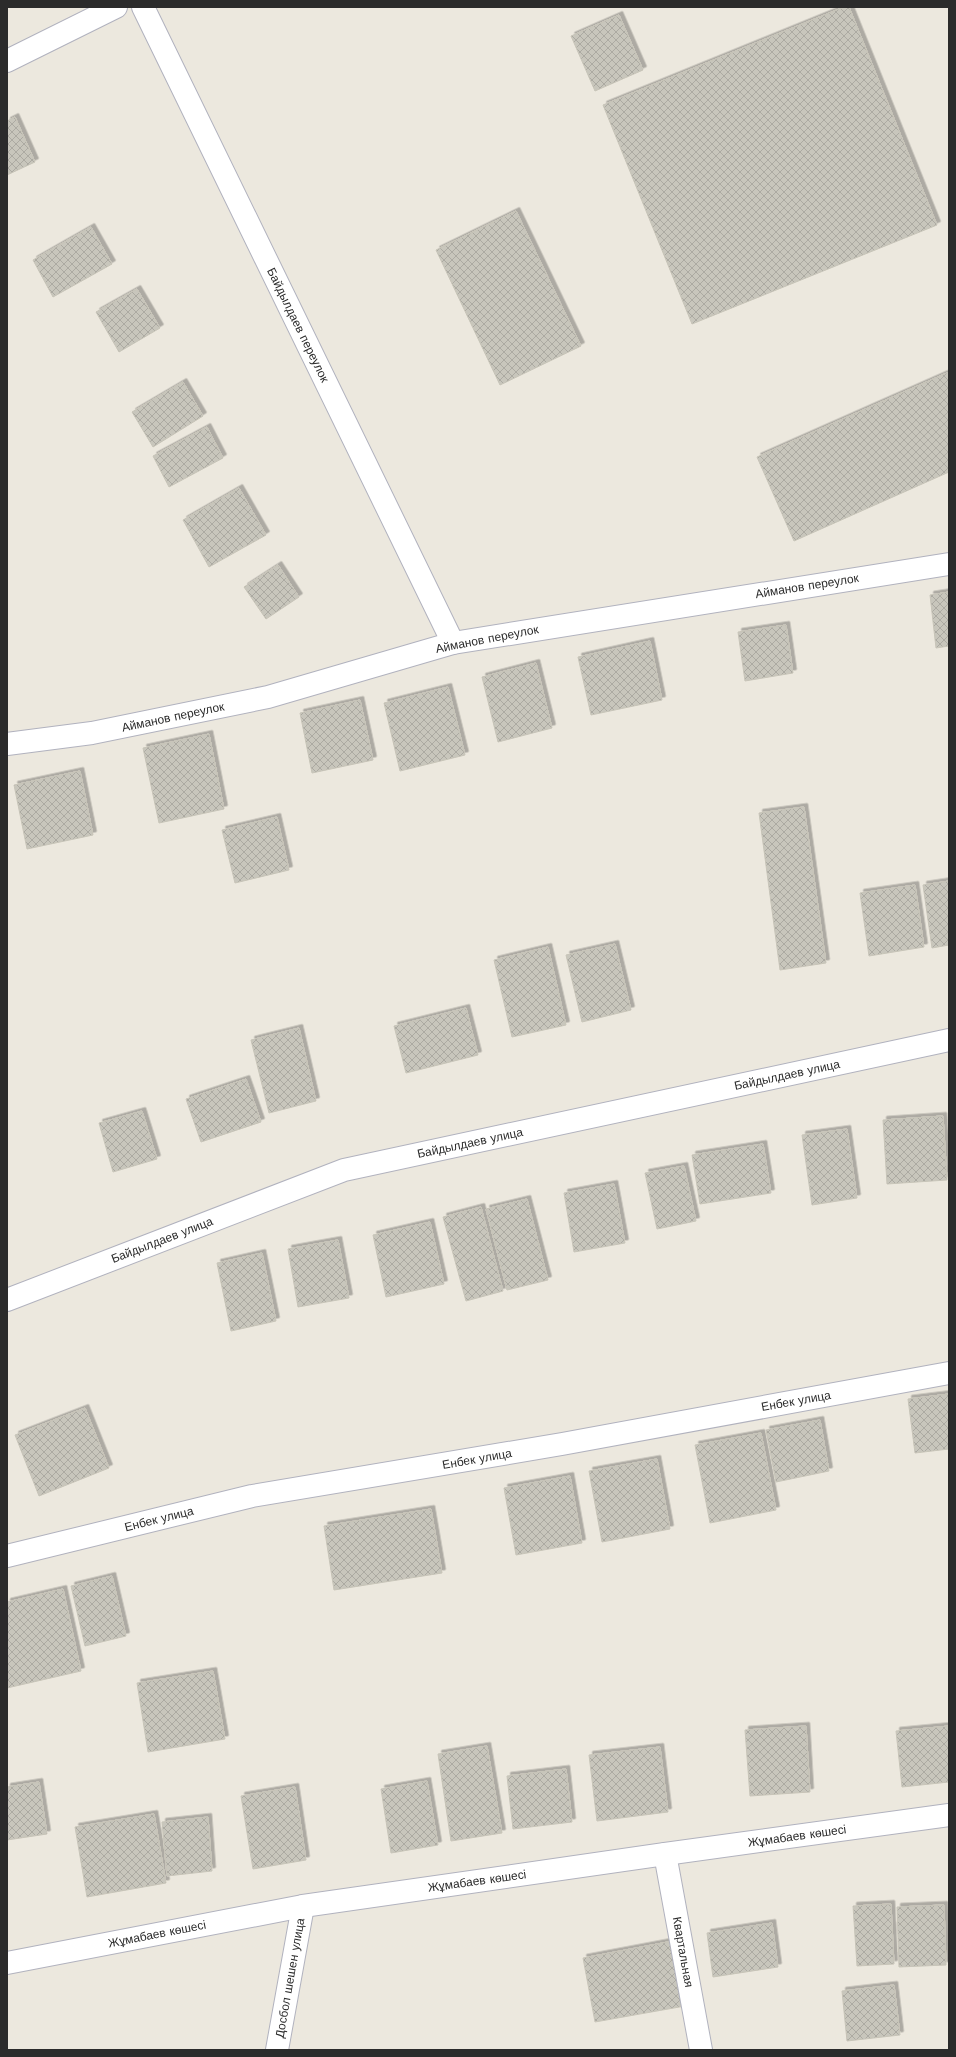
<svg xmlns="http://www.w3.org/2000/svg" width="956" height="2057" viewBox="0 0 956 2057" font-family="'Work Sans',sans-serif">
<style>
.building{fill:url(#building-cross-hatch);stroke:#c7c4b8;filter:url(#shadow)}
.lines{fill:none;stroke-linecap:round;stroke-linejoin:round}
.street-casing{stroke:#b1b2be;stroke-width:24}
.secondary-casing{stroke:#b1b2be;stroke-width:24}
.street{stroke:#fff;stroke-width:22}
.secondary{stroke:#fff;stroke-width:22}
.labels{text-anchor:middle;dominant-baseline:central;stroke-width:3;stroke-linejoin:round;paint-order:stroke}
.street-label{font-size:12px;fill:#2b2b2b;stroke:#fff}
</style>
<defs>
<pattern id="building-cross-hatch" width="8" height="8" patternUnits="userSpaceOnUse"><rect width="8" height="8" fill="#c8c6bc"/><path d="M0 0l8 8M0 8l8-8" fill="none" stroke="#acaaa2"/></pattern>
<filter id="shadow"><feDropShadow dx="3.5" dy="-3.5" stdDeviation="0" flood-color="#0004"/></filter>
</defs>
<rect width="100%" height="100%" fill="#ece8de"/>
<g class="building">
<path d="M844 7H849L937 225 692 324 603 105Z"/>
<path d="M619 15 643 70 595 91 571 36Z"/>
<path d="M15 117 35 162 7 175V121Z"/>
<path d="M516 211 581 346 500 385 436 250Z"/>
<path d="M91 227 112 264 53 297 33 260Z"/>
<path d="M137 289 160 328 119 352 96 312Z"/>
<path d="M949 372V472L794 541 757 457Z"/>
<path d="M183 382 203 416 153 447 132 412Z"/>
<path d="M207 427 223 458 169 487 153 456Z"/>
<path d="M239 488 266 535 209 567 183 520Z"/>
<path d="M278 565 299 597 266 619 244 587Z"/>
<path d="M949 592V646L936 648 930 595Z"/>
<path d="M786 625 793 673 745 681 738 632Z"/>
<path d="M650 641 662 700 591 715 578 657Z"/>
<path d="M536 663 552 728 498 742 482 677Z"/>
<path d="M448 687 465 755 400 771 384 703Z"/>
<path d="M360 700 373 760 312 773 300 713Z"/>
<path d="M209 734 224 809 159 823 143 748Z"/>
<path d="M80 771 93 835 27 849 14 785Z"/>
<path d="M804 807 826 963 780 970 759 813Z"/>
<path d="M277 817 289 870 235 883 222 830Z"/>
<path d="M949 881V945L932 948 923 885Z"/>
<path d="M915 885 924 947 869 956 860 893Z"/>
<path d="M615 944 631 1010 582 1022 566 955Z"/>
<path d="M548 947 566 1025 512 1037 494 960Z"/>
<path d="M466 1008 478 1055 406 1073 394 1026Z"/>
<path d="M299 1028 316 1101 269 1113 251 1040Z"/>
<path d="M246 1079 261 1122 201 1142 186 1099Z"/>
<path d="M142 1111 157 1159 113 1172 99 1123Z"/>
<path d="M943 1116 947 1180 887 1184 883 1120Z"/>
<path d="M847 1129 857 1198 812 1205 802 1135Z"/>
<path d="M763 1144 771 1193 700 1204 692 1155Z"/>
<path d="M684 1166 696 1221 657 1229 645 1173Z"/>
<path d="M614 1184 625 1243 574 1252 564 1193Z"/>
<path d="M527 1199 548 1280 507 1290 486 1209Z"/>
<path d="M481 1207 503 1291 466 1301 443 1217Z"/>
<path d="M430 1222 444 1284 386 1297 373 1235Z"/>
<path d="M338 1240 349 1298 298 1307 288 1249Z"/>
<path d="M262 1253 276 1321 231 1331 217 1263Z"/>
<path d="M949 1394V1449L915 1453 908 1399Z"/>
<path d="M85 1408 109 1468 39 1496 15 1435Z"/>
<path d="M820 1420 829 1471 776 1482 766 1430Z"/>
<path d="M761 1433 776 1510 710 1523 695 1445Z"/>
<path d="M657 1459 670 1529 602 1542 589 1471Z"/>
<path d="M570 1476 582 1543 516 1555 504 1488Z"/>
<path d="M431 1509 442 1573 334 1590 324 1526Z"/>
<path d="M112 1576 126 1636 85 1646 71 1586Z"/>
<path d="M63 1589 81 1671 7 1688V1602Z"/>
<path d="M213 1671 225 1739 148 1752 137 1683Z"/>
<path d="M806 1726 810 1792 750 1796 745 1730Z"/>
<path d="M949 1726V1782L902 1787 896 1731Z"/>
<path d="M487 1746 502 1833 451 1841 438 1754Z"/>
<path d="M660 1747 668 1812 597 1821 589 1755Z"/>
<path d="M566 1769 572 1822 513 1829 507 1776Z"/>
<path d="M427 1781 438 1845 391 1853 381 1789Z"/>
<path d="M39 1782 47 1834 7 1840V1787Z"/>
<path d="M295 1787 306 1860 253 1869 241 1796Z"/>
<path d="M154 1814 166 1883 87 1897 75 1827Z"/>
<path d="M208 1817 212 1871 167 1876 162 1822Z"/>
<path d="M891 1904 894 1964 857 1966 853 1906Z"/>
<path d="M944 1905 946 1965 899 1967 897 1907Z"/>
<path d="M772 1923 778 1967 713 1977 707 1933Z"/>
<path d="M673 1941 685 2006 595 2022 583 1958Z"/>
<path d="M894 1985 900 2035 847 2041 842 1991Z"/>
</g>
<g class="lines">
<g class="street-casing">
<g id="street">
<path d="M143 7 453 643"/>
<path d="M7 744 92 733 268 697 453 643 949 564"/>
<path d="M7 1300 344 1170 949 1040"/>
<path d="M7 1556 252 1496 562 1444 949 1373"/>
<path d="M665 1854 701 2050"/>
<path d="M7 1963 303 1906 665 1854 949 1815"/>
<path d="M277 2050 303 1906"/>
</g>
</g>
<g class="secondary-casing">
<path id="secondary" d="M7 61 116 7"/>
</g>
<use href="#street" class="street"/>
<use href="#secondary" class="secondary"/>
</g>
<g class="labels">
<g class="street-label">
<text transform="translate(298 325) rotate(64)">Байдылдаев переулок</text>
<text transform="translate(807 586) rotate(-9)">Айманов переулок</text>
<text transform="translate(487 639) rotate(-11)">Айманов переулок</text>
<text transform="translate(173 717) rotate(-12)">Айманов переулок</text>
<text transform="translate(787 1075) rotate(-12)">Байдылдаев улица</text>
<text transform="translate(470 1143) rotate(-12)">Байдылдаев улица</text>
<text transform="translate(162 1240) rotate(-21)">Байдылдаев улица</text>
<text transform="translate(796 1401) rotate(-10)">Енбек улица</text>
<text transform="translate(477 1459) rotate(-10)">Енбек улица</text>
<text transform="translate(159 1519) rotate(-14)">Енбек улица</text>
<text transform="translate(797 1836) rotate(-8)">Жұмабаев көшесі</text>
<text transform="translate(477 1881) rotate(-8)">Жұмабаев көшесі</text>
<text transform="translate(157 1934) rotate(-11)">Жұмабаев көшесі</text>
<text transform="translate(683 1952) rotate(80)">Квартальная</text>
<text transform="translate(290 1978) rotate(-80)">Досбол шешен улица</text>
</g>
</g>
<rect width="956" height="2057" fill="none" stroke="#2b2b2b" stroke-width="16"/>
</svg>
